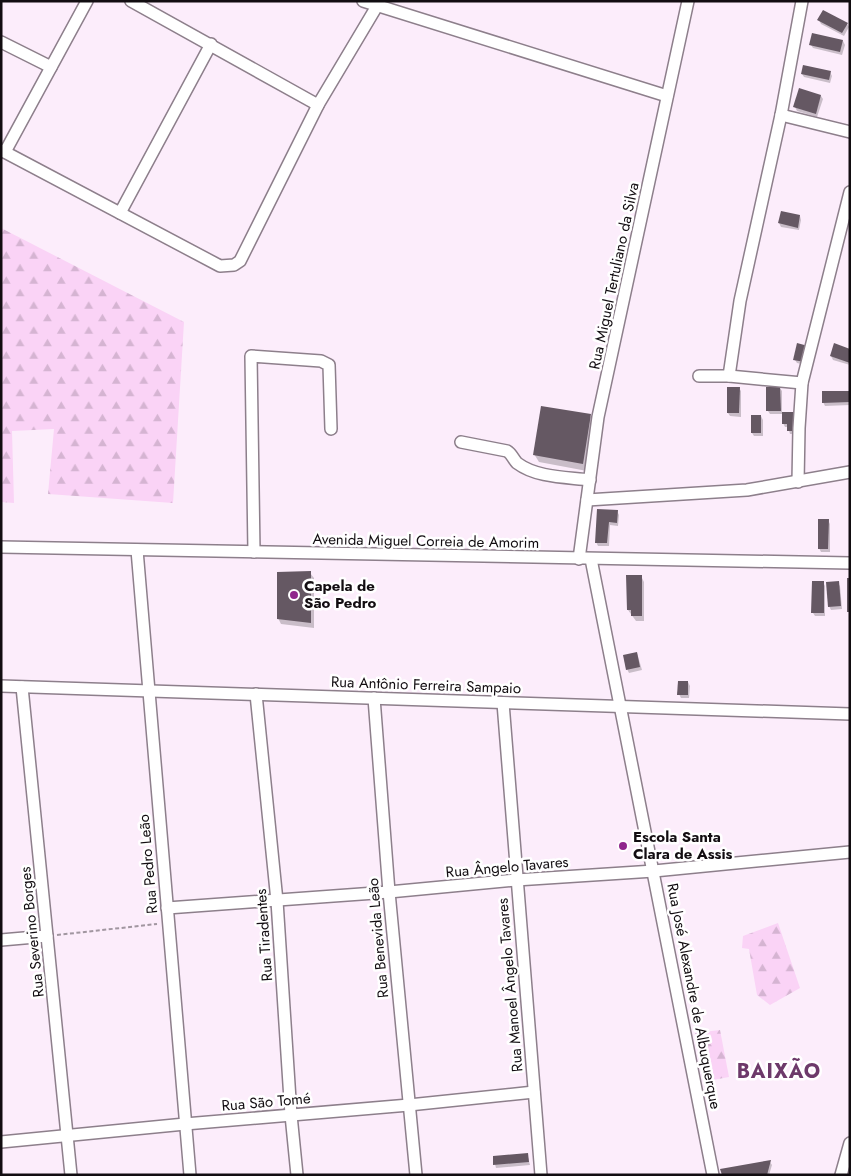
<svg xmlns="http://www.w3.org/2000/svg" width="851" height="1176" viewBox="0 0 851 1176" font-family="Jost,sans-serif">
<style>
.forest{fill:url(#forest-firs)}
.shadow{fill:#0003}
.building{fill:#655863}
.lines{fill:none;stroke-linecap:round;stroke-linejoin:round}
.minor-casing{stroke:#8d7f8b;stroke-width:14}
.path{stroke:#a196a0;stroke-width:2;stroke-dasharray:4 2.5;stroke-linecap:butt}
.minor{stroke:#fff;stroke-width:11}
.poi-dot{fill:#8f278c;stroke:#fff;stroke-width:2}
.labels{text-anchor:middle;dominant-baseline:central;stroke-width:5;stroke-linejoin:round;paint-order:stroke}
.street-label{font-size:15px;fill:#120d11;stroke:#fff}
.poi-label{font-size:15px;font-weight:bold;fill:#120d11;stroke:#fff;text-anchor:start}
.district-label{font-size:20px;font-weight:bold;letter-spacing:1px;fill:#6d396a;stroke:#fff}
</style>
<defs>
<pattern id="forest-firs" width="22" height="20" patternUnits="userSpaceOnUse" patternTransform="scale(1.25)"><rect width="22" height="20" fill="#fad3f6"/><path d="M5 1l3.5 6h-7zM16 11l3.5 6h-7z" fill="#d5b4d2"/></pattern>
</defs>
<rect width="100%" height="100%" fill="#fcedfb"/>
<g class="forest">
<path d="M1 228 184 322 173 503 48 494 54 429 12 431 14 503 1 502Z"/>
<path d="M778 923 800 988 770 1005 757 995 749 949 742 948 743 936Z"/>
<path d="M720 1030 729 1077 707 1081 695 1033Z"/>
</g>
<g class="shadow">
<path d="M819 20 847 24 849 27 844 36 821 24Z"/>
<path d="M843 41 845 45 842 55 813 48 811 45Z"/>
<path d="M830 72 832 76 830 83 804 77 802 74Z"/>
<path d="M821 96 823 99 817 117 797 111 795 107Z"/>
<path d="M800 216 801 220 799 230 781 227 779 223Z"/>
<path d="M798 345 806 365 797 363 795 360Z"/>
<path d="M850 350V365L833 360 831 356Z"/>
<path d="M739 388 741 391V417L730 416 728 413Z"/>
<path d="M780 388 782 391V413H796L798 434H790L788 427H785L783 423V414H770L768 411Z"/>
<path d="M850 394V405L825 406 823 402Z"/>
<path d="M590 416 595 423 587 471 539 462 534 454Z"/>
<path d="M761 416 763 420V436H754L752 433Z"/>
<path d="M598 510 617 511 619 515 618 526 610 525 609 546H598L596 542Z"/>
<path d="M828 520 830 524V552H821L819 548Z"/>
<path d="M310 573 314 578V628L281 624 278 618Z"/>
<path d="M641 576 644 582V621H636L628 610V577Z"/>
<path d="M823 582 825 586V616H815L813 613Z"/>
<path d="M838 583 840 586 842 609 831 610 829 606Z"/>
<path d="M637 653 642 670 629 673 627 669Z"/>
<path d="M688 682 690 686 689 698H681L679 694Z"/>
<path d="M527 1154 530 1165 496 1168 495 1164Z"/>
<path d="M770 1162 772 1165 769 1175H723Z"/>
</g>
<g class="building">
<path d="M823 10 848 23 842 33 817 20Z"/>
<path d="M812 33 843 40 840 52 809 45Z"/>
<path d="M803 65 831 71 829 80 801 74Z"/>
<path d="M799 88 821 95 816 114 793 107Z"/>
<path d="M781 211 800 215 798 228 778 223Z"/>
<path d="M797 343 808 346 805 362 793 360Z"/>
<path d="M834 343 850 349V363L830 356Z"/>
<path d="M780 386 781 411H766V387Z"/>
<path d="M727 387H740L739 413H727Z"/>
<path d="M822 391H850V402L822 403Z"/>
<path d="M541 406 591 414 583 464 533 455Z"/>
<path d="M782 412H797V431H787V424H782Z"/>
<rect x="751" y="415" width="10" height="18"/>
<path d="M597 509 618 510 617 523 609 522 607 543H595Z"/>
<path d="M818 519H829L828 549H818Z"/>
<path d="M311 571V623L277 619V572Z"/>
<path d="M626 575H642V616H631V610H627Z"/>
<rect x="847" y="578" width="3" height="34"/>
<path d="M812 581H824V613H811Z"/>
<path d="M839 581 841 606 828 607 826 582Z"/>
<path d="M637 652 640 667 626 670 623 655Z"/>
<path d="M678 681H688V695H677Z"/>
<path d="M528 1153 529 1162 493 1165V1156Z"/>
<path d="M771 1160 767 1175H722L720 1169Z"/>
</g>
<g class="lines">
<g class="minor-casing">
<g id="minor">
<path d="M131 1 318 105"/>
<path d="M363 1 667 96"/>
<path d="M1 42 51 67"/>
<path d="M781 115 850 132"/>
<path d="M1 150 220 266 234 265 240 261 318 105 377 6"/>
<path d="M5 152 87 1"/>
<path d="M120 213 211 44"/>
<path d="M699 376H729L802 383"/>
<path d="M729 376 740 301 781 115 802 1"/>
<path d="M461 442 507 451C512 454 513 459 517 463 537 478 567 477 590 480"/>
<path d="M798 482 799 428 802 383 850 192"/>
<path d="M587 500 747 490 850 472"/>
<path d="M1 547 850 563"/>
<path d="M137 550 190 1175"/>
<path d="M254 552 251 356 321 361 329 365 331 429"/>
<path d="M579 559 598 417 688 1"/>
<path d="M591 559 713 1175"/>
<path d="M1 686 850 714"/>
<path d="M22 687 71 1175"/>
<path d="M256 694 277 901 291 1115 297 1175"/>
<path d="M374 698 389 892 416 1175"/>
<path d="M503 703 541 1175"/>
<path d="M167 908 389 892 516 880 654 871 850 852"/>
<path d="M1 940 47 936"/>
<path d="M1 1142 185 1124 409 1105 534 1092"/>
<path d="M841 1175 850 1143"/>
</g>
</g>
<path class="path" d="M57 935 157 924"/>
<use href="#minor" class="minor"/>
</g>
<g class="poi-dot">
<circle cx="294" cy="595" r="5"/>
<circle cx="623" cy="846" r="5"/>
</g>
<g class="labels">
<g class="street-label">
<text transform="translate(614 276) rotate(-78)">Rua Miguel Tertuliano da Silva</text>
<text transform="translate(426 541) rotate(1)">Avenida Miguel Correia de Amorim</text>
<text transform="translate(426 685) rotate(2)">Rua Antônio Ferreira Sampaio</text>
<text transform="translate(148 864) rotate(-95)">Rua Pedro Leão</text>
<text transform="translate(507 867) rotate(-5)">Rua Ângelo Tavares</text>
<text transform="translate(32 932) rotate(-96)">Rua Severino Borges</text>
<text transform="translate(264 935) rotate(-94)">Rua Tiradentes</text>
<text transform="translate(378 938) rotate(-95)">Rua Benevida Leão</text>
<text transform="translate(510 985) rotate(-95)">Rua Manoel Ângelo Tavares</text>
<text transform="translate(694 996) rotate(79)">Rua José Alexandre de Albuquerque</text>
<text transform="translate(266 1102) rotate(-5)">Rua São Tomé</text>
</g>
<g class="poi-label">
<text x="304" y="586">Capela de<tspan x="304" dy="17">São Pedro</tspan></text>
<text x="633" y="837">Escola Santa<tspan x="633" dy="17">Clara de Assis</tspan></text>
</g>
<g class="district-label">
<text x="779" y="1071">BAIXÃO</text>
</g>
</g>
<rect width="851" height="1176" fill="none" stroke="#120d11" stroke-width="5"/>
</svg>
